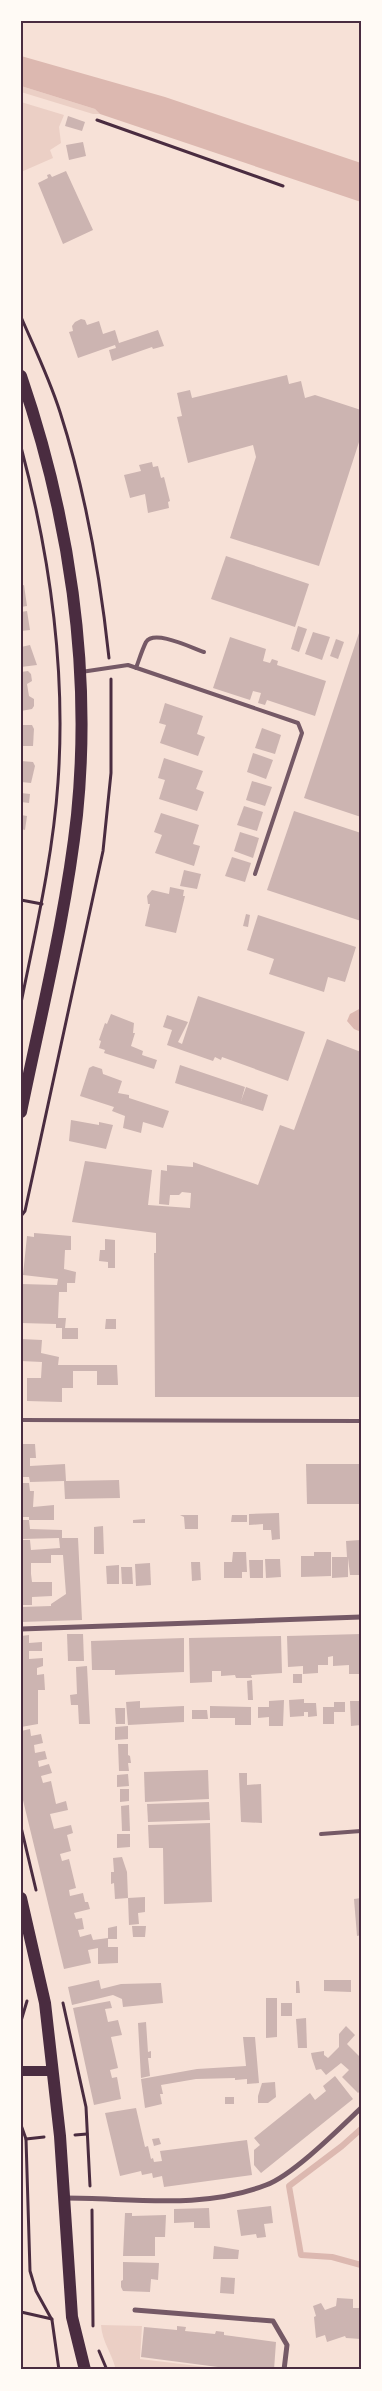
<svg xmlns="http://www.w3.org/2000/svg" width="382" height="2391" viewBox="0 0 382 2391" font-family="'Roboto Condensed',sans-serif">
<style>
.green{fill:#ebcfc5}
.water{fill:#dcb8b0}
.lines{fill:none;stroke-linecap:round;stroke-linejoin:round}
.stream{stroke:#dcb8b0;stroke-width:6}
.building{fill:#ccb4b1}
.path{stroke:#4a2c40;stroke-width:3}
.service{stroke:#755966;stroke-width:4}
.minor{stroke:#755966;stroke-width:5}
.secondary{stroke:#4a2c40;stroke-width:10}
.primary{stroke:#4a2c40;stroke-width:12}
.neatline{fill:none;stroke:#4a2c40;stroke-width:2}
</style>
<rect width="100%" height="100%" fill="#f7e1d7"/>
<g class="green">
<path d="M21 86 95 109 100 114H93L21 92Z"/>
<path d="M21 102 64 115 59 127 61 143 50 150 53 158 21 172Z"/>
<path d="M101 2325 142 2326 140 2359 231 2370H116C112 2353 102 2342 101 2325Z"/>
</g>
<g class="water">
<path d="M21 56 165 97 361 163V202L100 114 95 109 21 86Z"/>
<path d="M361 1008V1032L354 1029 347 1021 350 1014Z"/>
</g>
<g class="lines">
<path class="stream" d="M361 2129 342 2146 289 2186 301 2255 332 2257 361 2265"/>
</g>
<g class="building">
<path d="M68 116 85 122 82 131 65 126Z"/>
<path d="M83 142 86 156 69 160 66 145Z"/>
<path d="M66 171 93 230 63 244 38 183 48 178 47 175 50 174 52 177Z"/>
<path d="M81 319 85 320 87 325 99 321 103 334 115 330 119 343 158 330 164 346 153 349 152 347 112 361 109 350 116 348 115 345 78 358 69 332 73 331 72 326 75 322Z"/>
<path d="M287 375 289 384 301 381 305 398 315 395 361 410V443L359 442 319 566 230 538 256 457 253 445 188 463 177 417 182 416 177 393 190 390 192 398Z"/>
<path d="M152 462 153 467 158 466 161 478 164 477 170 501 168 502 169 508 148 513 145 494 130 498 124 475 141 471 139 465Z"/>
<path d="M226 556 309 584 295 627 211 599Z"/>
<path d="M24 585 27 606 21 607V586Z"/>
<path d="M27 611 30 630 21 631V612Z"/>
<path d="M298 626 307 629 299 652 291 649Z"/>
<path d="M361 627V817L304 798Z"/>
<path d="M313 632 330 637 322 660 305 654Z"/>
<path d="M230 637 266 649 263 661 270 663 272 659 278 661 277 665 326 681 315 716 267 700 265 705 258 703 261 693 253 691 250 700 213 688Z"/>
<path d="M336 639 344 642 338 659 330 656Z"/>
<path d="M30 645 37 665 21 667V647Z"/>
<path d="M28 671 31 674 32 681 27 684 29 696 34 699V706L32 709 21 711V672Z"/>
<path d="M165 703 203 716 197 734 205 737 198 756 160 743 166 725 159 723Z"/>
<path d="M21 725H32L34 729 33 746H21Z"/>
<path d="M262 728 281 735 275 754 255 748Z"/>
<path d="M253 753 273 760 266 779 247 772Z"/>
<path d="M164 758 203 771 196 789 204 792 197 811 159 799 165 780 158 778Z"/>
<path d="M21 761 33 762 35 766 31 783 21 782Z"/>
<path d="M252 781 272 787 265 806 246 800Z"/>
<path d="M21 793 30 794 29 803 21 802Z"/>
<path d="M244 806 263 812 257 831 237 825Z"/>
<path d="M294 811 361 833V921L267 890Z"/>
<path d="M161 813 199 825 193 844 200 846 194 866 155 853 162 835 154 832Z"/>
<path d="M21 815 27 816 25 830 21 829Z"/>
<path d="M240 832 259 838 253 858 234 851Z"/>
<path d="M232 857 251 863 245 882 225 876Z"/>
<path d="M184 870 201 874 197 889 180 886Z"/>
<path d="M170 887 184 890 183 896H185L176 933 145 926 150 904H148L147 896 152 890 169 894Z"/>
<path d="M246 914 250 915 248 927 243 926Z"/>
<path d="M258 915 356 947 345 982 328 977 324 992 269 974 274 959 247 950Z"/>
<path d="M198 996 305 1032 288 1081 222 1057 221 1060 215 1057 213 1061 167 1045 172 1030 163 1027 167 1015 188 1022 178 1042 182 1044Z"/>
<path d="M111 1014 134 1023 133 1033H135L131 1046 143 1051 142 1055 157 1060 154 1069 104 1053 105 1050 99 1048 101 1041 99 1040 105 1023 107 1024Z"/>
<path d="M327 1039 361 1052V1397H155L154 1253H156V1233L72 1222 85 1161 152 1170 148 1205 190 1208 191 1193 182 1192 179 1195H170L169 1205 159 1204 161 1170 167 1171V1165L193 1167V1162L258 1185 280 1125 294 1130Z"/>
<path d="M180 1065 245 1087 241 1101 246 1087 268 1095 263 1111 175 1083Z"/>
<path d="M93 1066 102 1069 103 1074 122 1081 118 1093 129 1095V1098L169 1111 163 1128 143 1122 141 1133 123 1128 125 1116 112 1111 114 1107 80 1096 89 1068Z"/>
<path d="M71 1120 99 1125V1122L113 1125 106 1149 69 1141Z"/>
<path d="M34 1233 71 1236V1250H65L64 1269 76 1272 75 1283H67V1292H59L58 1318H66L65 1328H78V1339H62V1328H56V1324L21 1323V1284L57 1285 58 1279 23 1275 27 1236 34 1237Z"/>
<path d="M105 1239 115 1240V1268H108V1262L99 1261 100 1250H105Z"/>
<path d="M106 1319H116V1329H105Z"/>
<path d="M21 1339 42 1340 41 1353 59 1357 58 1365H117L118 1385H97V1371H73V1388H62V1402L27 1401V1378H41L42 1362 21 1361Z"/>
<path d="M21 1444H35L36 1458H30V1466L65 1464 66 1481 119 1480 120 1498 65 1499 64 1481 30 1482 29 1477H21Z"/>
<path d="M306 1464H361V1504H307Z"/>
<path d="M21 1483H29L30 1491H34L33 1507 54 1505V1520H29V1517H21Z"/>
<path d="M279 1513 280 1539 272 1540 271 1530H263V1524L249 1525V1514Z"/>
<path d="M180 1515H198V1529H185L184 1517Z"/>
<path d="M232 1515H247V1522H231Z"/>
<path d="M145 1519V1523H133V1520Z"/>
<path d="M21 1520H29L30 1529 62 1530V1538H78L82 1620 21 1622V1607L51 1606V1604L66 1594 63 1555H51V1563H31V1574L32 1582H52V1596L32 1597V1605H21V1540H30L31 1550 60 1548 59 1538 21 1539Z"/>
<path d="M103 1526 104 1554H94V1527Z"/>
<path d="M360 1540 361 1575H350L348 1558V1577L332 1578V1557H347L346 1541Z"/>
<path d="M233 1552H246L247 1572H242V1578H224V1562H232Z"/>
<path d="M314 1552H331V1576L301 1577V1556H314Z"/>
<path d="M265 1559H280L281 1577 266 1578Z"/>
<path d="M249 1560H263V1578H250Z"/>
<path d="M191 1562H200L201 1580 192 1581Z"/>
<path d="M150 1563 151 1585 136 1586 135 1564Z"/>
<path d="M119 1565V1584H107L106 1566Z"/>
<path d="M121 1567H132L133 1584H122Z"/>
<path d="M67 1634H83L84 1661H68Z"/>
<path d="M361 1634V1674H349V1665L333 1666V1656L328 1657V1665H318V1673L303 1674V1666L288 1667 287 1636Z"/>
<path d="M29 1635V1643L42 1642V1651H29V1659L43 1658V1666L37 1668V1675L44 1674 45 1690H38V1724L21 1727V1636Z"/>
<path d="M281 1636 282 1673 251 1675 252 1678H236L235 1675 221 1676V1671H212V1682L190 1683 189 1638Z"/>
<path d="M184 1638V1672L115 1675V1670H92L91 1641Z"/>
<path d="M87 1666 90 1724H79L78 1705H71L70 1695 77 1694 76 1667Z"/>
<rect x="293" y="1674" width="9" height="9"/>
<path d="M252 1680 253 1700H248L247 1681Z"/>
<path d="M304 1699V1703H316L317 1716 308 1717V1712H304V1716L290 1717 289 1700Z"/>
<path d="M284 1700 283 1726H269V1717L258 1718V1707H269V1701Z"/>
<path d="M140 1701V1708L184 1706V1722L128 1725 126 1702Z"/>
<path d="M350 1701H361V1725L351 1726Z"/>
<path d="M334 1702H345V1712H334V1724H323V1707H334Z"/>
<path d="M210 1706 251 1707V1725H235V1718H210Z"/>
<path d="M115 1708H125V1724H116Z"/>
<path d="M192 1710H207L208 1719H192Z"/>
<path d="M128 1726V1739L115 1740V1727Z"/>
<path d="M30 1729 31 1736 41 1734 43 1743 34 1745 35 1753 45 1751 47 1759 38 1761 39 1767 49 1764 52 1773 41 1776 43 1783 51 1781 56 1804 66 1801 68 1810 50 1814 54 1829 71 1825 73 1833 67 1835 71 1851 60 1854 62 1861 69 1859 76 1888 69 1890 70 1896 83 1893 85 1902H88L90 1909 74 1913 76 1919 82 1918 84 1929 78 1930 80 1937 91 1934 93 1940 108 1938V1928L117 1926V1939H108V1947H118V1963L98 1964V1948L88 1950 91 1963 64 1969 21 1792V1731Z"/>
<path d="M118 1744H128V1755L130 1756 131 1763H128L129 1771H119Z"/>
<path d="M208 1770 209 1799 145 1802 144 1772Z"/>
<path d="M239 1773H247V1785L261 1784 262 1823 241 1822Z"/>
<path d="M128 1774 129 1786 117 1787V1775Z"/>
<path d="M120 1789H129V1801L120 1802Z"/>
<path d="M209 1802 210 1820 148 1822 147 1804Z"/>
<path d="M129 1805 130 1831H122L121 1806Z"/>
<path d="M210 1823 212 1902 164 1904 163 1848H149L148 1825Z"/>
<path d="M117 1834H130V1847L117 1848Z"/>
<path d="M122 1857 127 1872 128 1898 115 1899 114 1883 111 1884V1872H114L113 1858Z"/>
<path d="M145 1897V1912L138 1913 139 1924 129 1925 128 1898Z"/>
<path d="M361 1898V1935L357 1936 354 1899Z"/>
<path d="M132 1926H146L145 1937H133Z"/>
<path d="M99 1980 101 1989 121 1984 161 1983 163 2003 123 2007 122 1999 113 1995 72 2005 68 1987Z"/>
<path d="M324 1980H351V1992L324 1991Z"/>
<path d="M296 1981H299L300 1993H296Z"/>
<path d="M266 1998H277V2037L266 2038Z"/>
<path d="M110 2001 112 2008 105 2009 108 2022 118 2020 122 2035 111 2037 118 2068 110 2070 112 2078 117 2077 121 2099 94 2105 73 2008Z"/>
<rect x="281" y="2003" width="11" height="13"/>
<path d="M306 2018 307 2048H298L296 2019Z"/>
<path d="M146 2022 148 2052 151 2051V2058H148L150 2076 141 2078 138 2023Z"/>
<path d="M346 2026 355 2035 347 2044 361 2058V2090L358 2093 342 2077 349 2070 341 2063 326 2075 321 2069 316 2070 312 2058 311 2053 324 2051V2055L328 2058 339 2047V2034Z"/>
<path d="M243 2037H255L259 2083 247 2084V2079L235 2080V2078L196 2079 161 2085 163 2094H160L162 2104 145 2108 141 2079 197 2069 246 2066Z"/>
<path d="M335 2076 353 2099 261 2173 254 2165V2150L260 2145 254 2138 310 2093 315 2100 326 2091 323 2086Z"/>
<path d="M275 2082 276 2097 268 2103H258V2096L262 2083Z"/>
<rect x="225" y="2097" width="9" height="7"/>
<path d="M136 2108 145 2147 148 2146 151 2159 153 2158 154 2162 162 2161 160 2151 247 2140 252 2175 164 2187 162 2176 153 2178 152 2173 142 2175 141 2171 120 2176 105 2113Z"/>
<path d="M159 2138 161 2144 154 2146 152 2139Z"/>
<path d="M271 2206 273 2223 264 2224 266 2237 257 2238 256 2234 241 2236 237 2210Z"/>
<path d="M209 2208 210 2228H194V2222L174 2223V2209Z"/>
<path d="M125 2213H132V2216L166 2215 165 2237H155V2256H123Z"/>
<path d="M214 2246 239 2250 238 2259H213Z"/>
<path d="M123 2262 159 2263 158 2280 151 2279 150 2292 123 2291 121 2287V2281L123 2280Z"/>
<path d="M221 2277 235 2278 234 2294 220 2293Z"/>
<path d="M337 2298 353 2299V2308H361V2339L346 2338 345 2336 327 2342 325 2335 316 2338 314 2317 316 2316 313 2306 321 2303 325 2310 336 2306Z"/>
<path d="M177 2326 186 2327 185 2331 215 2334 216 2331 224 2332V2335L276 2342 274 2370H241L141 2357 144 2327 177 2330Z"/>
</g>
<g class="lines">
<g class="path">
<path d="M97 120 283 186"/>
<path d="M21 317C35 349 50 380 60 412 86 493 100 574 109 658"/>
<path d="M21 447C50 556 66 669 58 782 53 856 36 929 21 1003"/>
<path d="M21 900 42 904"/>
<path d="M21 1216 25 1211 103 851 111 773V679"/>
<path d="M21 1827 36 1890"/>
<path d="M63 2003 86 2107 90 2186"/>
<path d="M21 2021 27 2001"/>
<path d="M21 2125 26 2139 30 2271 36 2291 52 2320 59 2370"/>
<path d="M75 2135 87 2134"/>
<path d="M26 2139 44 2137"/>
<path d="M92 2210 93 2326"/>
<path d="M21 2312 52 2319"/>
<path d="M99 2351 107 2370"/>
</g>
<g class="service">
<path d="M136 668C139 660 142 650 146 642 154 629 192 648 204 652"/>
<path d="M81 672 128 665 298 723 302 733 255 874"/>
<path d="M21 1420 361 1421"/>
<path d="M321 1834 361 1831"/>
</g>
<g class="minor">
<path d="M21 1629 361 1617"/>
<path d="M65 2198C132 2198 202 2210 266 2185 293 2175 339 2129 361 2108"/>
<path d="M135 2310 273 2321 287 2345 284 2370"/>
</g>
<path class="secondary" d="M21 2071H53"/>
<g class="primary">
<path d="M21 376C69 516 92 667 77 815 66 915 41 1014 21 1112"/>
<path d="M21 1898 45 2003 60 2136 72 2317 85 2370"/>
</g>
</g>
<rect width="382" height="2391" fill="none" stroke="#fffaf5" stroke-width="45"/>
<rect x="22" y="22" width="338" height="2346" class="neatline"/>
</svg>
